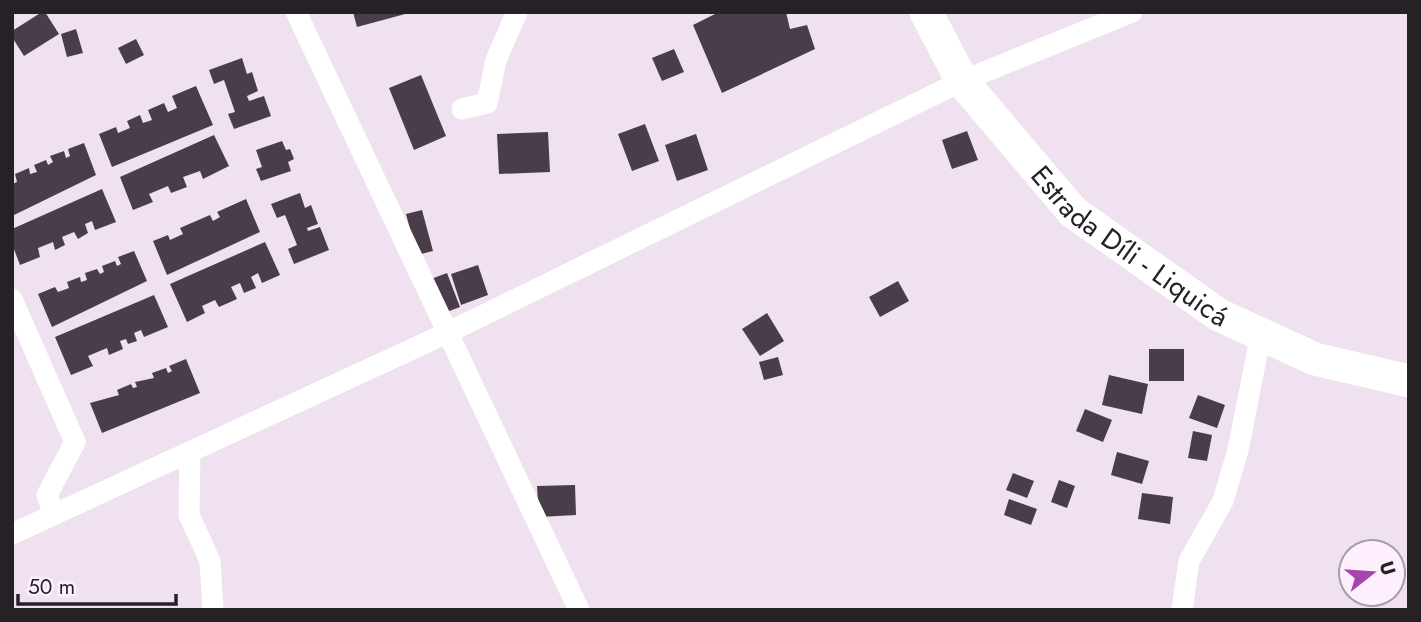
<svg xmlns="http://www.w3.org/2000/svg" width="1421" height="622" viewBox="0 0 1421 622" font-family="Jost,sans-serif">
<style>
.building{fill:#493d49}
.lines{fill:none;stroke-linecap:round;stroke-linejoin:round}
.minor{stroke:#fff;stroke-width:21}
.primary{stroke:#fff;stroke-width:33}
.labels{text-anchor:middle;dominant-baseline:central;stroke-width:7;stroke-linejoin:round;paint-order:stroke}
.street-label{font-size:28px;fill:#262126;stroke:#feeffd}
</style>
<rect width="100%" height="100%" fill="#f0e1f0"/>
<g class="building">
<path d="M42 12H45L59 34 24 56 12 37V31Z"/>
<path d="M353 12H409V13L357 27Z"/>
<path d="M719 12H786L790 29 807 25 815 49 722 93 693 25Z"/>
<path d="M76 29 83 53 67 57 61 34Z"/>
<path d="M136 39 144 55 126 64 118 48Z"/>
<path d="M674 49 684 72 662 81 652 58Z"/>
<path d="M242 58 247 74 252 72 258 91 247 96 249 101 264 96 271 116 234 129 228 114 235 112 224 80 214 84 209 70Z"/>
<path d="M421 75 446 136 414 150 389 88Z"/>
<path d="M196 86 213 125 112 167 99 134 116 127 118 133 130 128 127 121 140 115 143 123 152 120 148 110 164 103 168 112 177 108 172 96Z"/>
<path d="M645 124 659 161 632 171 618 134Z"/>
<path d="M967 131 978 160 952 169 942 140Z"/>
<path d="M548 132 550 172 499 174 497 134Z"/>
<path d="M696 134 708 170 677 181 665 145Z"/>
<path d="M214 135 229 166 203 179 200 171 183 177 187 187 171 193 168 186 149 194 153 202 133 210 120 177Z"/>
<path d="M282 141 286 150 290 149 294 159 288 162 291 171 261 181 256 169 262 167 256 150Z"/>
<path d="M84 143 96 175 12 216V184L17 182 15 174 29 168 30 174 37 172 34 165 46 160 48 165 53 162 50 156 64 151 66 158 70 156 68 149Z"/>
<path d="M102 189 116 222 95 230 92 221 85 224 88 233 78 239 74 232 62 237 65 245 55 250 53 242 38 248 40 257 20 265 12 244V229Z"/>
<path d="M300 193 305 208 311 205 318 224 307 228 308 231 320 227 329 250 294 264 288 249 297 245 285 215 277 218 271 204Z"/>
<path d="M246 199 260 232 167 275 153 241 168 235 170 240 183 234 180 228 210 215 213 221 220 217 217 212Z"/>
<path d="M422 210 433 251 417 255 406 214Z"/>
<path d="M265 242 280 275 262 283 258 273 251 277 256 288 244 293 240 283 231 287 237 299 219 307 215 300 202 306 205 313 187 322 170 284Z"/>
<path d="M134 251 147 281 52 327 38 294 55 287 58 292 69 288 67 282 80 277 81 282 87 280 85 273 97 269 100 274 104 272 102 266 115 261 117 266 121 264 118 257Z"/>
<path d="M478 265 488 295 461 305 451 274Z"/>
<path d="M447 273 460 307 444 313 431 279Z"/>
<path d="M898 281 909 301 880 317 869 297Z"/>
<path d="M154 295 168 327 144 337 141 330 134 333 137 341 128 344 126 339 120 341 123 349 109 355 107 348 88 356 93 366 71 375 55 337Z"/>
<path d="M767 313 784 341 760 356 742 329Z"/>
<rect x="1149" y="349" width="35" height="32"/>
<path d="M778 357 783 375 764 380 759 362Z"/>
<path d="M186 359 200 393 102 433 90 403 119 395 117 390 131 384 133 388 137 387 135 382 154 378 152 373 166 368 168 373 172 371 169 366Z"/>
<path d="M1109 375 1148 384 1142 414 1102 405Z"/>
<path d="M1198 395 1225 405 1217 428 1189 418Z"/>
<path d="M1085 409 1112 420 1103 442 1076 431Z"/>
<path d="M1193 431 1212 435 1207 461 1188 458Z"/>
<path d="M1117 452 1149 461 1142 484 1111 475Z"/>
<path d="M1013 473 1034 481 1027 498 1006 490Z"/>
<path d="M1059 480 1075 486 1067 508 1051 502Z"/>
<path d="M575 485 576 515 539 517 537 486Z"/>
<path d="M1142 493 1173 497 1170 524 1138 519Z"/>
<path d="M1009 499 1037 509 1031 525 1004 515Z"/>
</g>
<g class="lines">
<g class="minor">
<path d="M296 12 579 610"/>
<path d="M462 109 487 103 496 60 517 12"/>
<path d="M12 299 75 442 47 495 54 515"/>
<path d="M190 452 189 515 210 561 213 610"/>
<path d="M12 534 447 333 962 81 1132 12"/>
<path d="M1182 610 1189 561 1223 501 1238 450 1261 334"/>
</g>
<path class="primary" id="s1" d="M926 12 962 81 1073 212 1219 315 1315 359 1409 381"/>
</g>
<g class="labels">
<g class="street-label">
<text stroke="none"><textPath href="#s1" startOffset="315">Estrada Díli - Liquicá</textPath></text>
</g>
</g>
<rect width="1421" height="622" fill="none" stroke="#262126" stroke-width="28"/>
<g transform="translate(1372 573) rotate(73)"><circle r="33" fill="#feeffd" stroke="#a89da7" stroke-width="2"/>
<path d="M0-5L12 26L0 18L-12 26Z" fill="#a845ab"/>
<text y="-10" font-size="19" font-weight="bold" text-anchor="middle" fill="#262126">U</text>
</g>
<path d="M18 594v10h158v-10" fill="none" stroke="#262126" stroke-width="3.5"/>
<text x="28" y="594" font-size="21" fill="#262126" stroke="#feeffd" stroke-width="5" paint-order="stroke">50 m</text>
</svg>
